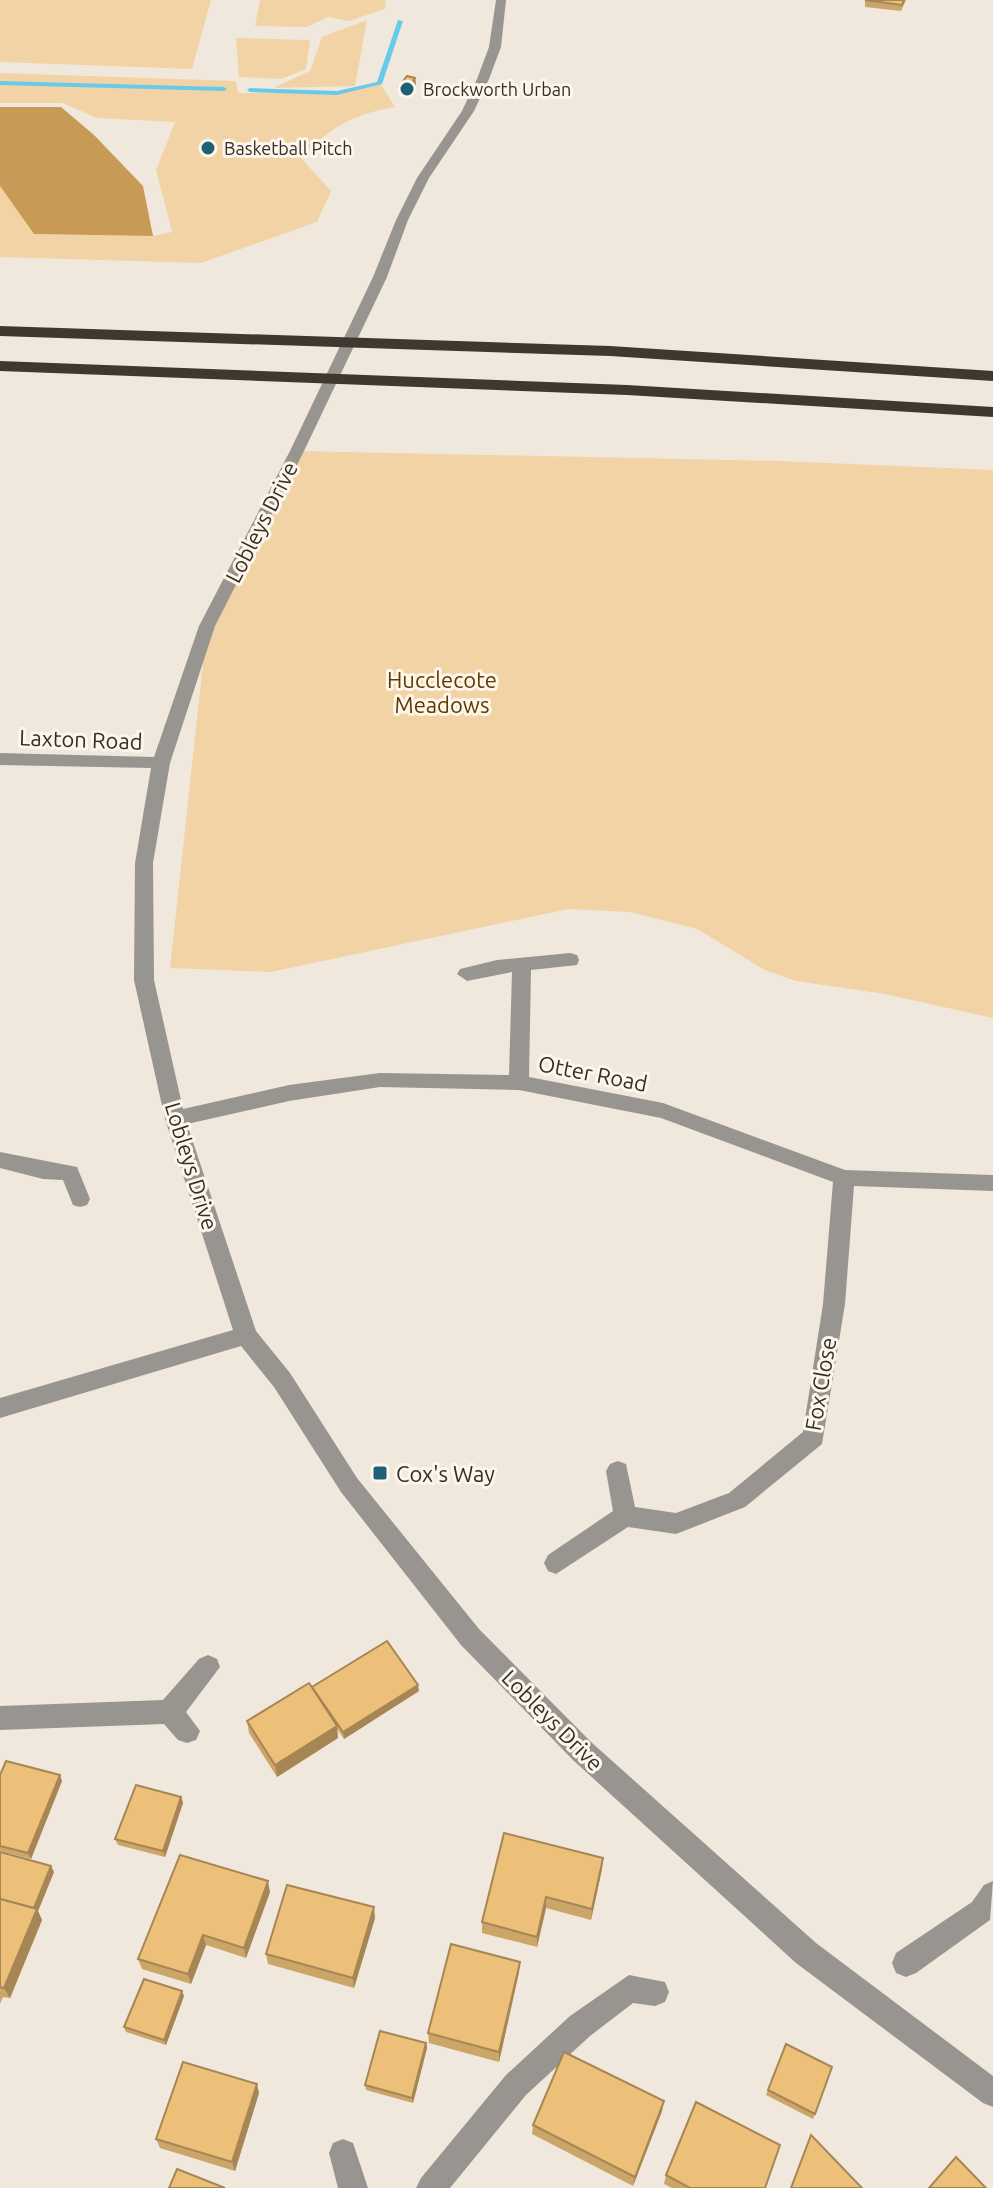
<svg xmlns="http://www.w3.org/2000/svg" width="993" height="2188" viewBox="0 0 993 2188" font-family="Ubuntu,sans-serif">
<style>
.green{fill:#f2d3a6}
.forest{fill:#c79b56}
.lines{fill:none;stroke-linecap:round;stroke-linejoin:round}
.stream{fill:#68cae9;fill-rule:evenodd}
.minor{fill:#989490;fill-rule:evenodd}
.highway{fill:#3e382f;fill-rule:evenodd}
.wall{fill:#cca569}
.shaded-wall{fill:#a68655}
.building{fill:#edc07a;stroke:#a68655;stroke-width:2}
.poi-dot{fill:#1e6174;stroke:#fef6ea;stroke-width:3}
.labels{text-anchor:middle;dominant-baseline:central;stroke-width:6;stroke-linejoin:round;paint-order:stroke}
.far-poi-label{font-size:18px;fill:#322f2b;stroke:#fef6ea;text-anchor:start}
.street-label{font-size:22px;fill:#322f2b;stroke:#fef6ea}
.park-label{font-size:22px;fill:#5a3c01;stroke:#fef6ea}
.poi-label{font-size:22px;fill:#322f2b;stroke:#fef6ea;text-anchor:start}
</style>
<rect width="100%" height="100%" fill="#f0e8dd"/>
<g class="green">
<path d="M0 0H211L192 69 0 62Z"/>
<path d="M260 0H386L385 9 349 21 328 17 306 27 255 26Z"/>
<path d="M367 20 355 86 273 88 310 71 322 37Z"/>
<path d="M236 38 310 40 306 69 281 79 239 77Z"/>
<path d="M0 73 236 81 238 93H337L380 83 395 107C353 114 329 128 301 158L331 191 317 222 201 263 0 257V186L35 234 153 236 172 232 156 170 175 122 97 118 63 103H0Z"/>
<path d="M297 451 780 461 993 470V1018L885 994 796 981 765 970 697 929 630 912 568 909 271 972 170 968 207 626Z"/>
</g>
<path class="forest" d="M0 107H61L94 135 143 186 153 236 34 234 0 186Z"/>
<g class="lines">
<g class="stream">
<path d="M398 20 403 21 382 84 337 95 250 92 247 90 250 88 337 91 377 82Z"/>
<path d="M0 81 224 87 227 89 224 91 0 85Z"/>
</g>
<g class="minor">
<path d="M496 0H506L501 47 489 79 474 111 429 178 408 220 387 277 304 451 215 626 170 763 153 863 154 980 183 1109 289 1085 380 1073 509 1075 512 972 467 981 457 974 460 969 497 960 570 953 577 955 579 960 577 965 531 970 529 1077 663 1103 845 1170 993 1175V1191L854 1186 845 1304 822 1444 745 1507 676 1534 628 1527 556 1574 548 1571 544 1563 548 1555 613 1511 606 1471 610 1464 618 1461 626 1464 635 1507 676 1513 729 1493 803 1432 823 1304 833 1182 661 1118 519 1090 380 1087 289 1101 187 1124 256 1331 290 1373 357 1478 479 1629 591 1742 816 1943 993 2076V2107L983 2103 796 1963 573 1760 461 1645 341 1492 274 1387 241 1346 0 1418V1398L233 1330 165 1119 134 980 135 863 151 768 0 765V753L154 757 199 626 290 451 373 277 396 220 417 178 462 111 477 79 489 47Z"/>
<path d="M0 1152 77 1167 90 1199 87 1205 80 1207 73 1205 63 1180 43 1179 0 1168Z"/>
<path d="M208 1655 217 1659 220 1667 186 1712 200 1731 196 1740 187 1743 178 1740 164 1724 0 1730V1706L163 1700 199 1659Z"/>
<path d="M993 1881 990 1920 916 1973 906 1977 896 1973 892 1963 896 1953 972 1902 984 1885Z"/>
<path d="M629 1975 665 1982 669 1992 665 2002 655 2006 633 2003 590 2036 526 2095 450 2188H416L421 2178 506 2075 570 2016Z"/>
<path d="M343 2139 353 2143 368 2188H338L329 2153 333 2143Z"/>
</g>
<g class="highway">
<path d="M0 326 610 346 993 371V381L610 356 0 336Z"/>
<path d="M0 361 627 385 993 407V417L627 395 0 371Z"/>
</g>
</g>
<g class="wall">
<path d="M865 0H906L901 11 865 7Z"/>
<path d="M415 78 416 85 408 95 399 94V87Z"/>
<path d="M419 1691 344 1739 337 1729 338 1738 277 1777 249 1733 247 1721Z"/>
<path d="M0 1775 62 1781 31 1859 0 1851Z"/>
<path d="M181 1797 183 1803 165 1857 118 1845 115 1839Z"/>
<path d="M0 1852 51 1866 54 1872 38 1911 42 1920 10 1998 3 1997 0 2004Z"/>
<path d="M602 1869 591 1920 546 1908 537 1947 482 1933V1922Z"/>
<path d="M270 1892 246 1958 206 1945 191 1984 142 1969 138 1959Z"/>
<path d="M375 1918 354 1988 268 1964 266 1954Z"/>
<path d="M520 1962 519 1972 499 2062 429 2043 428 2033Z"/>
<path d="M184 1996 166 2045 126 2032 124 2027Z"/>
<path d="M426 2043 427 2048 413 2103 366 2090 365 2085Z"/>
<path d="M786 2044 832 2067 813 2119 766 2095Z"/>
<path d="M259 2093 235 2171 160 2148 156 2139Z"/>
<path d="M662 2111 633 2186 532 2134 533 2125Z"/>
<path d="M666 2175 765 2188H672L664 2184Z"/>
</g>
<g class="shaded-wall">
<path d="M415 78 416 85 408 95V89Z"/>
<path d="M418 1685 419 1691 344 1739 343 1732Z"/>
<path d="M337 1726 338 1738 277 1777 275 1765Z"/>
<path d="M60 1775 62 1781 31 1859 28 1853Z"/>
<path d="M181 1797 183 1803 165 1857 163 1851Z"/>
<path d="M603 1858 602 1869 591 1920 592 1909Z"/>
<path d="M51 1866 54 1872 38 1911 42 1920 10 1998 4 1988Z"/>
<path d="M268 1881 270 1892 246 1958 244 1948Z"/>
<path d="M546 1897V1908L537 1947V1937Z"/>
<path d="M374 1907 375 1918 354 1988 353 1978Z"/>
<path d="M203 1935 206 1945 191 1984 188 1974Z"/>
<path d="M520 1962 519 1972 499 2062V2052Z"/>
<path d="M182 1991 184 1996 166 2045 164 2040Z"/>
<path d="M426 2043 427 2048 413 2103 412 2098Z"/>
<path d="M257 2084 259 2093 235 2171 232 2162Z"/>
<path d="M664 2101 662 2111 633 2186 635 2177Z"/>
</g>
<g class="building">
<path d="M865 0H904L902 5Z"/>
<path d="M407 76 415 78 408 89 399 87Z"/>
<path d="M387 1641 418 1685 343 1732 312 1687Z"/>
<path d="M309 1683 337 1726 275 1765 247 1721Z"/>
<path d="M6 1761 60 1775 28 1853 0 1846V1775Z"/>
<path d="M136 1785 181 1797 163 1851 115 1839Z"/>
<path d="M504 1833 603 1858 592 1909 546 1897 537 1937 482 1922Z"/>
<path d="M0 1852 51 1866 34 1908 0 1899Z"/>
<path d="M180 1855 268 1881 244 1948 203 1935 188 1974 138 1959Z"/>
<path d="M287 1885 374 1907 353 1978 266 1954Z"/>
<path d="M0 1899 37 1909 4 1988 0 1987Z"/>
<path d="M451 1944 520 1962 499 2052 428 2033Z"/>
<path d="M144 1979 182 1991 164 2040 124 2027Z"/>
<path d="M380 2031 426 2043 412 2098 365 2085Z"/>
<path d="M786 2044 832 2067 815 2114 768 2090Z"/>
<path d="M564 2052 664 2101 635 2177 533 2125Z"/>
<path d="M183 2062 257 2084 232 2162 156 2139Z"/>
<path d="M696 2102 780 2145 765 2188H690L666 2175Z"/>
<path d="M811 2135 862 2188H791Z"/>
<path d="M956 2157 986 2188H929Z"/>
<path d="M177 2169 225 2188H169Z"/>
</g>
<g class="poi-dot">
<circle cx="407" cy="89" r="8"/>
<circle cx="208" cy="148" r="8"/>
<rect x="372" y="1465" width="16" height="16" rx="4"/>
</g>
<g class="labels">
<g class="far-poi-label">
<text x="423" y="89">Brockworth Urban</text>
<text x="224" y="148">Basketball Pitch</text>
</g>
<g class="street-label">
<text transform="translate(261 522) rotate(-63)">Lobleys Drive</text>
<text transform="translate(81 739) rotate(2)">Laxton Road</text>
<text transform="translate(593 1073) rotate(11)">Otter Road</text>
<text transform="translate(192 1166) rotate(73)">Lobleys Drive</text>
<text transform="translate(820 1384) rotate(-80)">Fox Close</text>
<text transform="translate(553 1720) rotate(45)">Lobleys Drive</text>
</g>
<g class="park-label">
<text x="442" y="679">Hucclecote<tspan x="442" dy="25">Meadows</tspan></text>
</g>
<g class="poi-label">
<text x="396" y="1473">Cox's Way</text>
</g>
</g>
</svg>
